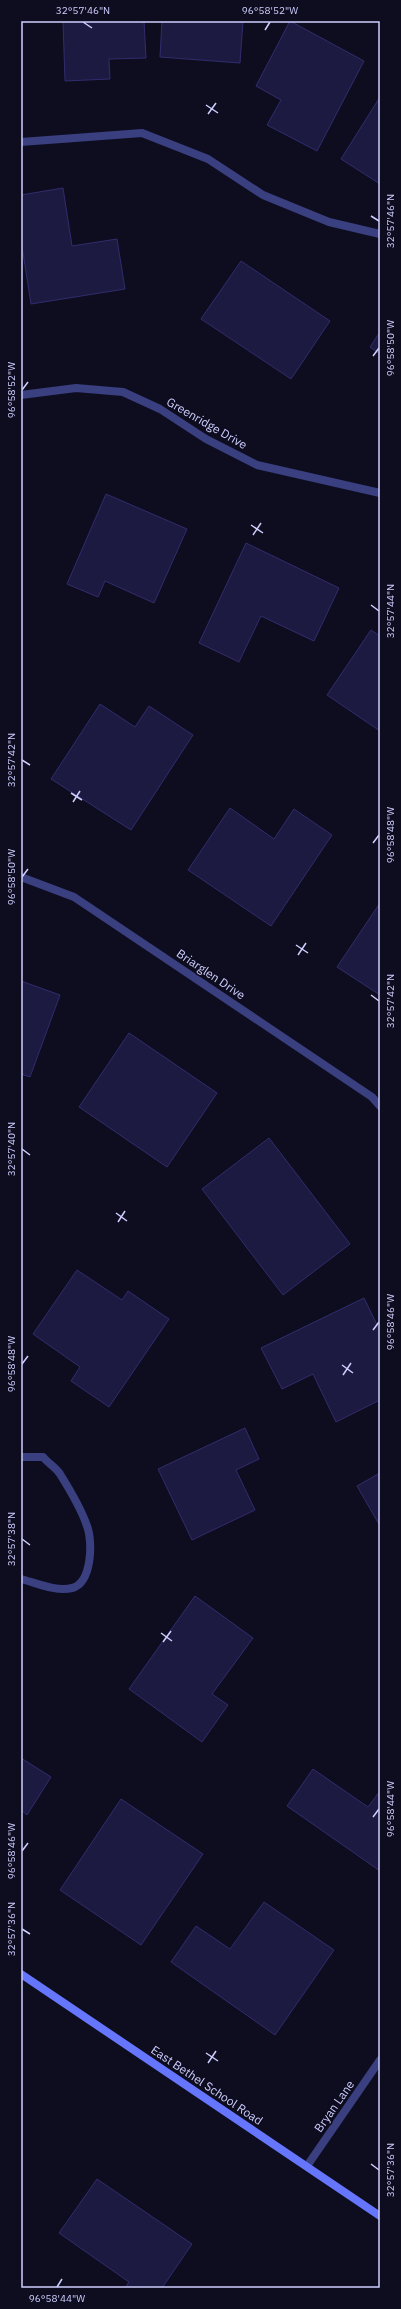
<svg xmlns="http://www.w3.org/2000/svg" width="401" height="2309" viewBox="0 0 401 2309" font-family="'IBM Plex Sans',sans-serif">
<style>
.building{fill:#1d1a41;stroke:#312c6d}
.lines{fill:none;stroke-linecap:round;stroke-linejoin:round}
.lane{stroke:#393f7f;stroke-width:8}
.street{stroke:#393f7f;stroke-width:8}
.secondary{stroke:#6676fc;stroke-width:8}
.ticks{fill:none;stroke:#cecefe;stroke-width:1.5}
.labels{text-anchor:middle;dominant-baseline:central;stroke-width:3.5;stroke-linejoin:round;paint-order:stroke}
.street-label{font-size:12px;fill:#cecefe;stroke:#0e0d20}
.neatline{fill:none;stroke:#cecefe;stroke-width:1.5}
.ticks-label{font-size:10px;text-anchor:middle;fill:#cecefe}
</style>
<rect width="100%" height="100%" fill="#0e0d20"/>
<g class="building">
<path d="M63 21H144L146 58 109 59 110 79 65 81Z"/>
<path d="M162 21H243L240 63 160 57Z"/>
<path d="M290 21 364 61 317 151 267 125 281 100 256 86Z"/>
<path d="M380 97V184L341 159Z"/>
<path d="M63 188 72 246 117 239 125 289 31 304 21 240V195Z"/>
<path d="M241 261 330 321 291 379 201 319Z"/>
<path d="M380 332V354L370 347Z"/>
<path d="M106 494 187 529 154 603 105 581 98 597 67 584Z"/>
<path d="M246 543 339 588 314 641 261 616 239 662 199 643Z"/>
<path d="M371 630 380 636V731L327 695Z"/>
<path d="M100 704 135 727 149 706 193 735 131 830 51 779Z"/>
<path d="M230 808 274 839 294 809 332 835 271 926 188 870Z"/>
<path d="M380 903V995L337 967Z"/>
<path d="M21 981 60 995 30 1077 21 1074Z"/>
<path d="M129 1033 217 1093 167 1167 79 1107Z"/>
<path d="M269 1138 350 1244 283 1295 202 1189Z"/>
<path d="M77 1270 122 1300 128 1291 169 1319 109 1407 71 1381 80 1367 33 1334Z"/>
<path d="M364 1298 380 1331V1400L336 1422 313 1374 282 1389 261 1348Z"/>
<path d="M245 1428 259 1459 236 1470 255 1510 192 1540 158 1469Z"/>
<path d="M380 1473V1526L357 1486Z"/>
<path d="M195 1596 253 1638 212 1694 228 1705 202 1742 129 1689Z"/>
<path d="M21 1758 51 1777 27 1815 21 1810Z"/>
<path d="M313 1769 368 1807 380 1791V1871L287 1806Z"/>
<path d="M121 1799 203 1854 141 1945 60 1890Z"/>
<path d="M264 1902 334 1950 275 2035 171 1962 196 1926 230 1949Z"/>
<path d="M97 2179 192 2244 162 2288H125L129 2282 59 2233Z"/>
</g>
<g class="lines">
<path class="lane" d="M21 142 142 133 208 159 263 195 329 222 380 234"/>
<g class="street">
<path d="M21 395 76 388 123 392 160 409 206 439 257 465 380 493"/>
<path d="M21 877 74 897 372 1097 380 1106"/>
<path d="M21 1457H43C48 1463 56 1468 60 1474 70 1490 81 1508 87 1526 93 1542 92 1583 72 1588 57 1592 36 1583 21 1579"/>
<path d="M307 2166 380 2060"/>
</g>
<path class="secondary" d="M21 1974 380 2216"/>
</g>
<path class="ticks" d="M83 22 92 28M265 30 270 22M206 105 218 113M208 114 216 103M371 216 379 221M373 356 379 348M22 390 28 382M251 525 263 533M253 535 261 523M371 605 379 611M22 760 30 765M71 793 82 800M73 802 80 791M373 843 379 835M22 877 28 869M296 945 308 953M298 955 306 943M371 995 379 1001M22 1149 30 1155M116 1213 127 1221M118 1222 125 1211M373 1330 379 1322M22 1364 28 1356M342 1365 353 1373M343 1375 351 1363M22 1539 30 1545M161 1633 172 1641M163 1642 171 1631M373 1817 379 1809M22 1851 28 1843M22 1929 30 1934M206 2053 218 2061M208 2063 216 2051M371 2164 379 2170M57 2287 62 2279"/>
<g class="labels">
<g class="street-label">
<text transform="translate(207 423) rotate(30)">Greenridge Drive</text>
<text transform="translate(211 974) rotate(34)">Briarglen Drive</text>
<text transform="translate(207 2085) rotate(34)">East Bethel School Road</text>
<text transform="translate(334 2106) rotate(-55)">Bryan Lane</text>
</g>
</g>
<rect width="401" height="2309" fill="none" stroke="#0e0d20" stroke-width="44"/>
<rect x="22" y="22" width="357" height="2265" class="neatline"/>
<g class="ticks-label">
<text x="83" y="14">32°57'46"N</text>
<text x="270" y="14">96°58'52"W</text>
<text transform="translate(390 221) rotate(-90)" y="4">32°57'46"N</text>
<text transform="translate(390 348) rotate(-90)" y="4">96°58'50"W</text>
<text transform="translate(11 390) rotate(-90)" y="4">96°58'52"W</text>
<text transform="translate(390 611) rotate(-90)" y="4">32°57'44"N</text>
<text transform="translate(11 760) rotate(-90)" y="4">32°57'42"N</text>
<text transform="translate(390 835) rotate(-90)" y="4">96°58'48"W</text>
<text transform="translate(11 877) rotate(-90)" y="4">96°58'50"W</text>
<text transform="translate(390 1001) rotate(-90)" y="4">32°57'42"N</text>
<text transform="translate(11 1149) rotate(-90)" y="4">32°57'40"N</text>
<text transform="translate(390 1322) rotate(-90)" y="4">96°58'46"W</text>
<text transform="translate(11 1364) rotate(-90)" y="4">96°58'48"W</text>
<text transform="translate(11 1539) rotate(-90)" y="4">32°57'38"N</text>
<text transform="translate(390 1809) rotate(-90)" y="4">96°58'44"W</text>
<text transform="translate(11 1851) rotate(-90)" y="4">96°58'46"W</text>
<text transform="translate(11 1929) rotate(-90)" y="4">32°57'36"N</text>
<text transform="translate(390 2170) rotate(-90)" y="4">32°57'36"N</text>
<text x="57" y="2302">96°58'44"W</text>
</g>
</svg>
